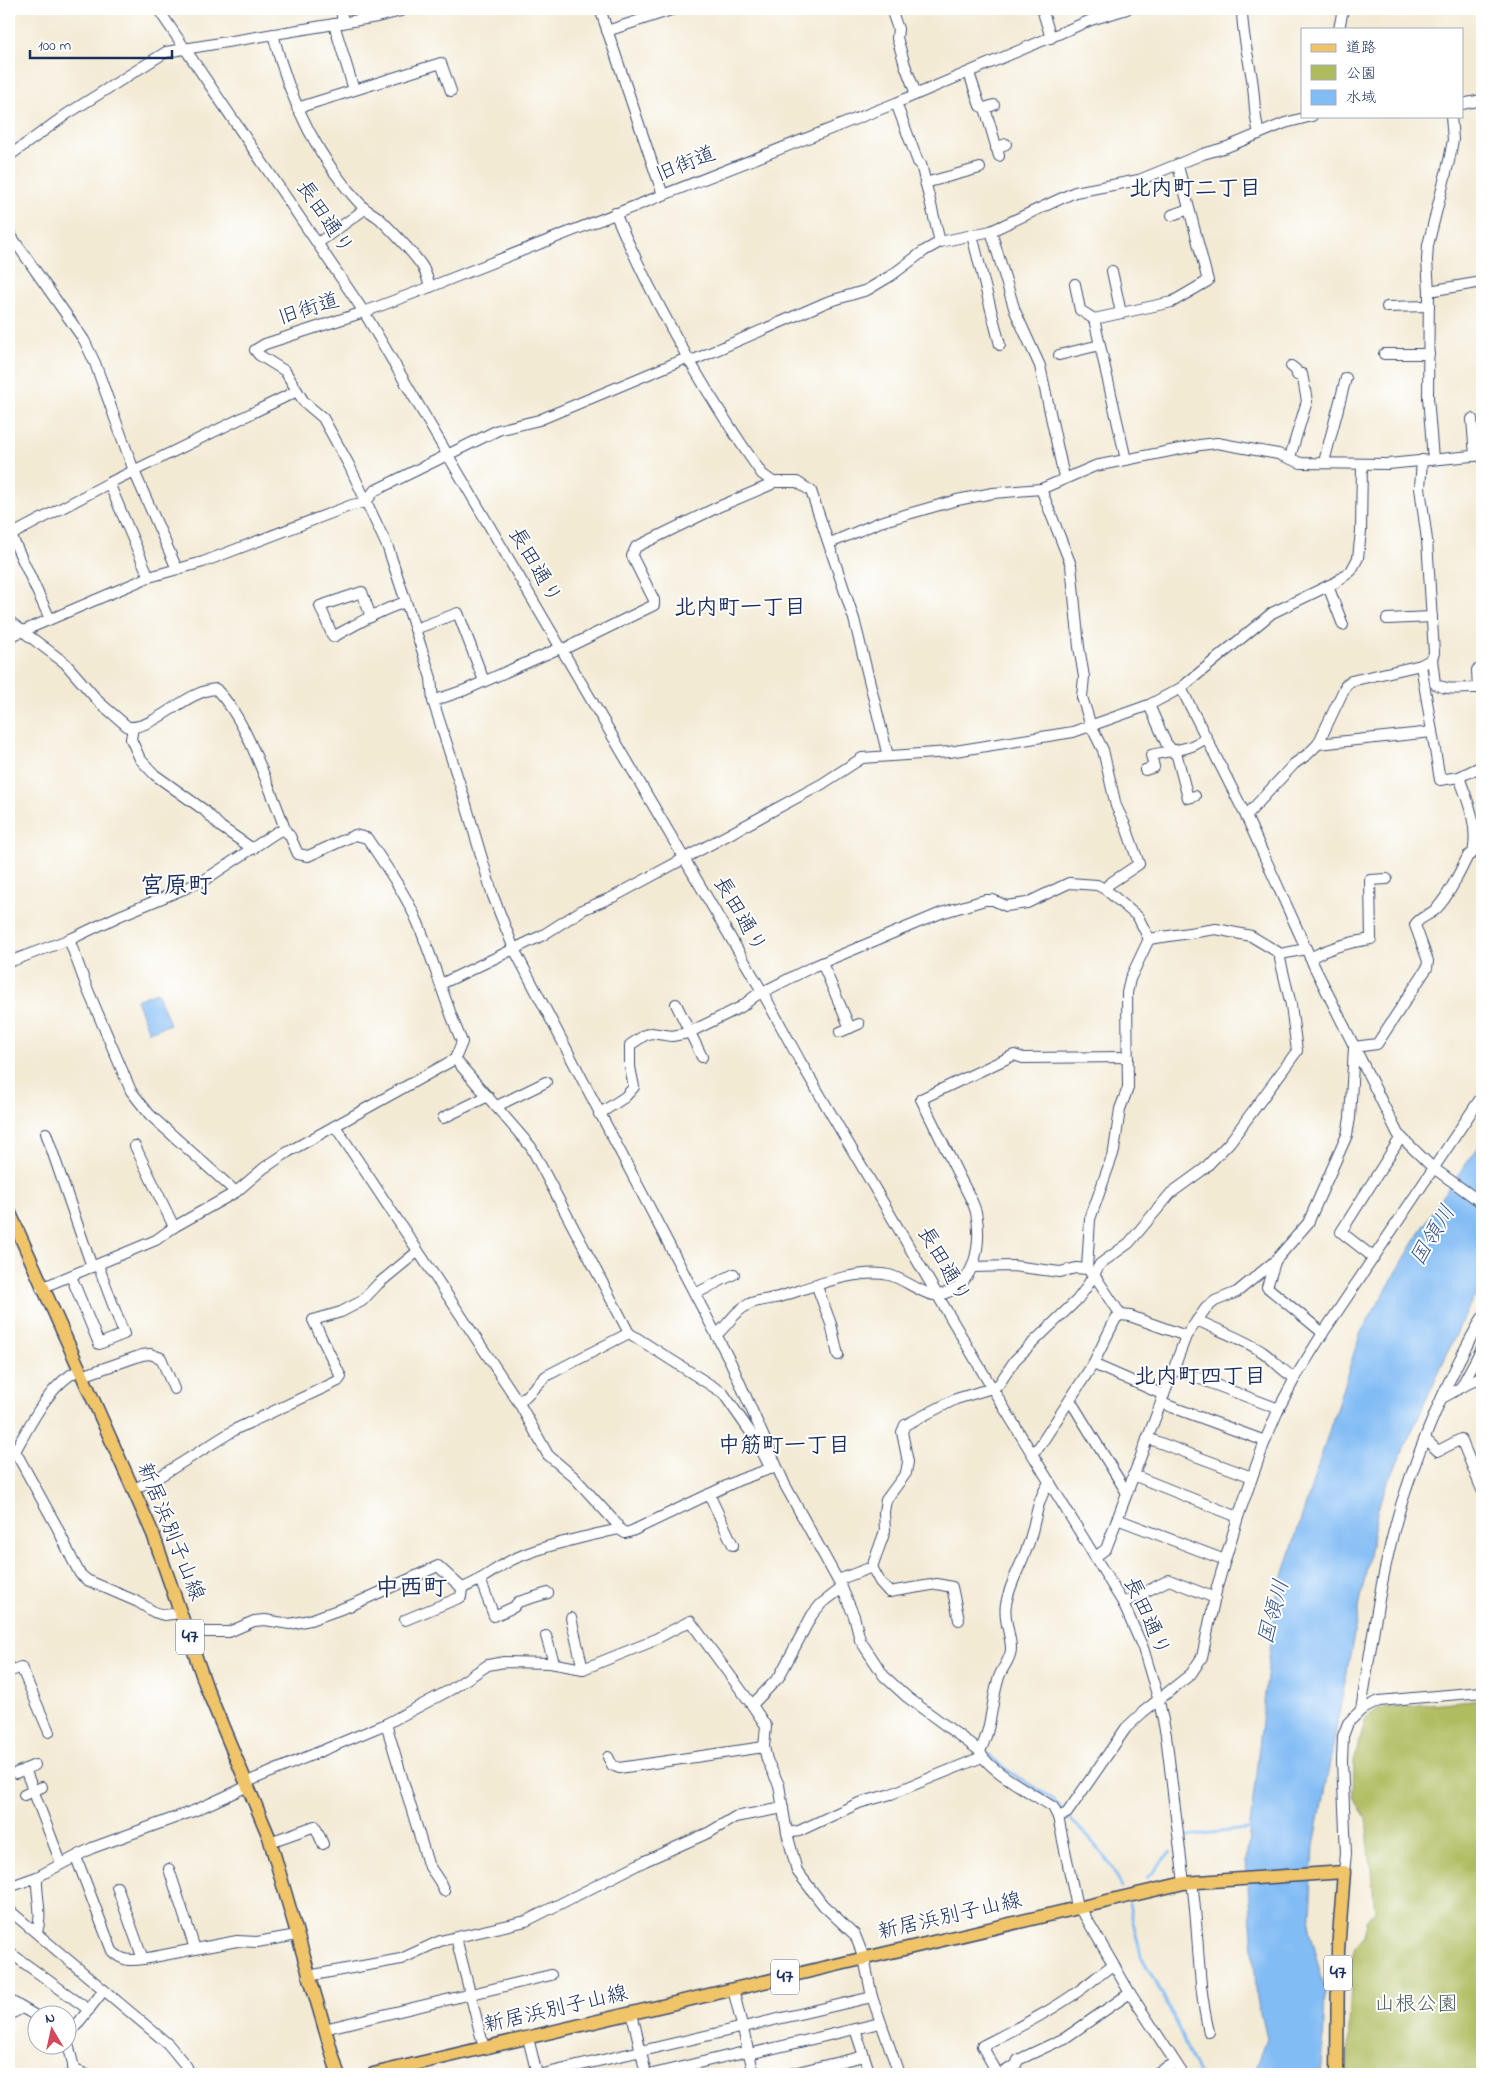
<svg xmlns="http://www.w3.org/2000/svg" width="1491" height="2083" viewBox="0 0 1491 2083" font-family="'Indie Flower','Klee One',sans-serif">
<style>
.green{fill:#afbc5e;stroke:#65765e}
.water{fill:#82bcf4;stroke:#4e76a9}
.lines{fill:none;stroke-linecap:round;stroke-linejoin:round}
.stream{stroke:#82bcf4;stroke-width:3}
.minor-casing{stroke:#3b4b70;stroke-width:12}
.major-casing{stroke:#3b4b70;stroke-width:15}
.minor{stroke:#fff;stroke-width:10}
.major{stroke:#f0c469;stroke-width:12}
.labels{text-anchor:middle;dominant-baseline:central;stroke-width:4;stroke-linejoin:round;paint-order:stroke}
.shield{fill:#fff;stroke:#5f6d8e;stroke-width:1}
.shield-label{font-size:20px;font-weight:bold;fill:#1b2f5e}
.street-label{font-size:21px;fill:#1b2f5e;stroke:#fff}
.park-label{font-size:21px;fill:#4f605e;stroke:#fff}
.neighbourhood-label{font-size:22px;font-weight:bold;fill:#1b2f5e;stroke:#fff}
.water-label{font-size:22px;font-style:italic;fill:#3a598b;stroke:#fff}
.quarter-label{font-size:24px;font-weight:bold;fill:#1b2f5e;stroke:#fff}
</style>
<rect width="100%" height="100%" fill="#fff"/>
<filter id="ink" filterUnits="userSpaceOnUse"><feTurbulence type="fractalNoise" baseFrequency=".02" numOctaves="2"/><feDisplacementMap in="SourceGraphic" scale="10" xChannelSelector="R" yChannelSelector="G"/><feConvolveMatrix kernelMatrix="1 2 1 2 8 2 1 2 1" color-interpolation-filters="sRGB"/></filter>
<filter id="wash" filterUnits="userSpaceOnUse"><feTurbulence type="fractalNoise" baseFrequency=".0096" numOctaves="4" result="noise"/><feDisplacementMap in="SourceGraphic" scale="20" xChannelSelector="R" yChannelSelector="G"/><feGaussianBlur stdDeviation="1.12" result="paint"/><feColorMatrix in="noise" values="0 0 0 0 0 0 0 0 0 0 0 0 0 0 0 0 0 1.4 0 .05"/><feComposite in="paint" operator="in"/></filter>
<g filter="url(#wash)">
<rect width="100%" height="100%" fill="#f3ead4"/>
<path class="green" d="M1482 1699V2074H1347L1352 1958 1355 1946 1365 1935 1367 1921 1375 1911 1366 1818 1353 1795 1354 1761 1366 1718 1378 1709Z"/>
<g class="water">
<path d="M157 992 170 1024 149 1032 136 1000Z"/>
<path d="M1482 1142V1284L1467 1310 1379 1503 1314 1846 1309 1930 1325 1990 1323 2054 1321 2074H1256L1254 2071 1266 2039 1257 1999 1246 1861 1276 1598 1360 1334 1435 1207Z"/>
</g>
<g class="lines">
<g class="stream">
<path d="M988 1755 1014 1775 1053 1799 1061 1809"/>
<path d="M1068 1817C1090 1838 1111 1860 1122 1888"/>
<path d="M1187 1836 1253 1828"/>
<path d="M1147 1878 1171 1851"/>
<path d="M1129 1904 1141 1956 1166 2001 1198 2074"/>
</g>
</g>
</g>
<g filter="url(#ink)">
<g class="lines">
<g class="minor-casing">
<g id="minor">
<path d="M158 9 364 312 763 993 800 1061 992 1388 1123 1603 1143 1648 1159 1701 1166 1735 1184 1883"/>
<path d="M341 9 343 23"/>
<path d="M600 9 663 195"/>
<path d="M891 9 898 29 897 38 905 65 916 94"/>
<path d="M1042 9 1051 38"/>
<path d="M1127 9 1091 20 896 103 430 287 364 312 265 344 255 350 259 355 285 371 304 402 323 418 349 465 388 548 424 656 431 678 433 701 462 791 493 896 514 949 731 1363 785 1485 842 1588 854 1616 860 1640 884 1676 907 1697 980 1751C985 1769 1035 1795 1053 1807L1058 1817 1077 1907 1085 1916 1130 1993 1183 2074"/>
<path d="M1242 9C1242 33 1248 55 1252 79 1255 98 1254 115 1259 134"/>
<path d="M334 24 354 90"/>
<path d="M1339 29 1343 9"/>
<path d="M607 31 674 9"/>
<path d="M273 34C289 98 317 159 363 207 369 212 376 215 381 220 395 234 411 250 422 266 426 272 428 280 430 287"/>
<path d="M969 73 980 106 985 108 994 105"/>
<path d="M896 103 918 162 921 164 940 242"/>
<path d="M1462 104 1482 100"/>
<path d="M297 108 441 63 451 91"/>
<path d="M985 108 999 156"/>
<path d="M996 148 1006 144"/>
<path d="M9 156 67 114 166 52 377 17 401 11"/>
<path d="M925 183 980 168"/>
<path d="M615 213C655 305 704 392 762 474L773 482H797L811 491 854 619 888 756"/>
<path d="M1172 215 1189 209"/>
<path d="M991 231 1015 311 1040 366 1064 477"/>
<path d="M9 233 84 340 95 363 134 471 177 569"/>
<path d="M972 235 1000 345"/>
<path d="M318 243 365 209"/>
<path d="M1112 271 1121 313"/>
<path d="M1075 284 1080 310 1094 319"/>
<path d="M1429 291 1482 282"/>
<path d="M1387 307 1429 306"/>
<path d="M1384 354H1429"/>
<path d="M1059 355 1100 345"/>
<path d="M689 362 827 302 867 290 892 275 924 251 940 242 991 231 1075 192 1139 180 1203 154 1227 147 1285 123 1312 116"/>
<path d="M1472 419 1475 456"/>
<path d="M1290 457 1307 401 1302 374 1297 375 1296 370 1291 366"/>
<path d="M1433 459 1428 397 1429 291 1427 260 1428 245 1449 161 1453 140 1451 116"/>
<path d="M1126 460 1094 319 1172 302 1208 281 1178 166"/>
<path d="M1324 462 1346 378"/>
<path d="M109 483 149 577"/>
<path d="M1041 489 1071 565 1079 647 1084 677 1082 697 1091 726 1103 750 1116 806 1126 827 1139 864 1109 884 1105 889"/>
<path d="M11 535 50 619"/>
<path d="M9 536 109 483 297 391"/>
<path d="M830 543 880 522 957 500 993 493 1041 489 1095 466 1200 445 1217 443 1278 454 1301 463 1388 464 1482 455"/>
<path d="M1328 586 1343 625"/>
<path d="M371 617 362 592 320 606 333 637C357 624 380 610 406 602"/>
<path d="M1387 619 1432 617"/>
<path d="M9 621 65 663 99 702 128 727C156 729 185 691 216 689 240 714 253 748 266 780 273 797 280 813 285 830"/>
<path d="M415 629 458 613 484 681"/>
<path d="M9 637 149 577 203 562 352 505 366 502 374 491 498 430 539 420 687 358"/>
<path d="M562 650 654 605V600L632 556 636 547 718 507 770 485 773 482"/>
<path d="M1432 659 1435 684C1450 692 1462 687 1478 688L1477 670"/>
<path d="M1421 665 1432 659 1434 653 1427 540 1420 488 1422 460"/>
<path d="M1181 688 1246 816 1314 966 1398 1134 1432 1167 1482 1203"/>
<path d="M433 701 465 690 560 648"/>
<path d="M1149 705 1166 743 1177 756 1188 798 1195 796"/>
<path d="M133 727 131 739 140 759 155 775 204 810 221 827 253 849"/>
<path d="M1318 744 1346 685 1351 681 1421 665 1440 780 1459 777 1482 766"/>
<path d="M1145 770 1154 767 1151 755C1171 750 1191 751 1206 737"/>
<path d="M1246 816 1294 764 1308 754 1318 744 1432 732"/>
<path d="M69 939 87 988 131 1091 150 1115 236 1192"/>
<path d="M1310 958C1330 947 1349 942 1371 939L1370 880 1387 879"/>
<path d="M9 962 73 938 119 916 203 881 277 832 285 830 290 836 298 854 308 856 355 835 367 838C385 865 405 893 418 923 434 962 445 1003 462 1042L455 1059 531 1147 629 1333 723 1393 756 1440 771 1469"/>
<path d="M822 963 850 1028"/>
<path d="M441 984 543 935 584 909 613 897 822 784 862 758 949 752 1073 732 1149 705 1181 688 1272 613 1336 582 1351 571 1358 558 1361 531 1362 464"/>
<path d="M676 1004 702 1057"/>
<path d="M840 1032 859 1024"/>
<path d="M497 1106 546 1082"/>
<path d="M599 1114 625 1097 634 1087 630 1067V1045L645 1035 651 1033 672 1036 688 1033 741 1007 755 996 812 967 941 913 985 900H993L1006 906 1027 903 1069 883 1097 885 1105 889 1138 917 1149 939 1216 929 1251 936 1281 954 1306 949"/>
<path d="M443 1118 488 1096"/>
<path d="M335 1126 519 1403 548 1455 574 1477 616 1523 619 1529"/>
<path d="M46 1133 92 1267"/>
<path d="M135 1146 174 1227"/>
<path d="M1373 1257 1341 1232 1401 1137"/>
<path d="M1275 1262 1267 1287 1323 1333"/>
<path d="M973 1267 1013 1266 1060 1272 1076 1268 1087 1269 1093 1273 1121 1315"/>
<path d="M1087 1269 1090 1219 1114 1151 1120 1109 1128 1088 1127 993 1130 979 1149 939"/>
<path d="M71 1276 99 1344 124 1334 98 1265"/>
<path d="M816 1284 831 1324 838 1355"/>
<path d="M41 1288 156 1240 174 1227 236 1192 264 1168 288 1152 455 1059"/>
<path d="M695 1294 734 1274"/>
<path d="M1197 1320C1219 1331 1244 1339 1264 1353 1275 1361 1283 1372 1295 1378"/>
<path d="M716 1335C729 1325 733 1312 749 1304 760 1299 771 1300 782 1296 811 1287 858 1268 889 1275 903 1278 926 1297 938 1295 976 1288 982 1244 976 1212 973 1201 965 1188 960 1178 947 1152 934 1125 921 1099L1014 1055 1023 1058 1128 1057"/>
<path d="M1093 1364 1164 1395"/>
<path d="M1174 1369 1279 1409"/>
<path d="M82 1376 142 1355 150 1354 161 1358 174 1389"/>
<path d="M1461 1387 1482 1348"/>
<path d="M1442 1398 1482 1376"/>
<path d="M1070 1400 1127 1493"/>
<path d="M519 1403 546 1376 629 1333"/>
<path d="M1161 1403 1265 1441"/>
<path d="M1147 1438 1252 1477"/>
<path d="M1426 1440 1438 1451 1461 1439 1482 1490"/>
<path d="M15 1451 57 1527 72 1559 80 1574 87 1580 138 1602 154 1612 164 1615 181 1613"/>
<path d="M1032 1453 1039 1447 1093 1364 1116 1318 1121 1315 1130 1316 1186 1336"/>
<path d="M9 1457 15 1451C30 1425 50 1383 79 1370"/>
<path d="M1133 1475 1238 1517"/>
<path d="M133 1489 154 1480 236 1429 338 1381 341 1377 313 1320 341 1312 362 1301 378 1284 417 1252"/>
<path d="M709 1494 733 1545"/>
<path d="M1117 1519 1225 1560"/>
<path d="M1095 1557 1106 1549 1186 1336 1206 1308 1215 1301 1237 1292 1275 1261 1308 1223 1347 1135 1350 1118 1354 1047 1377 1044 1427 968 1428 961 1415 925C1419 917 1431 915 1437 908 1450 894 1459 873 1468 856L1473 853C1479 827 1468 801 1459 777"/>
<path d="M872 1567 880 1582 889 1592 937 1584 952 1587 959 1620"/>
<path d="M480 1579 494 1616 514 1607 518 1602 548 1593"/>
<path d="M838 1580 872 1567 885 1531 884 1512 886 1500 906 1473 908 1462 902 1432 905 1425 956 1399 992 1388 999 1384 1015 1360 1077 1300 1086 1288 1100 1264 1129 1243 1171 1193 1204 1169 1230 1142 1297 1051 1291 1005 1280 959 1281 954"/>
<path d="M1123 1603 1169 1580 1215 1598"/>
<path d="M571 1618 583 1669"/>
<path d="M405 1620 461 1597 462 1588"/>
<path d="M189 1634 196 1632H229L254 1621 265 1620 290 1624 310 1620 352 1605 438 1566 462 1588C481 1582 497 1566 516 1558 548 1544 585 1537 619 1529L625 1533 632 1531 739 1480 775 1467"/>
<path d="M546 1636 554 1663"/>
<path d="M9 1666 11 1671 21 1667 49 1732"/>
<path d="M752 1705 779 1677 812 1615 821 1604 842 1588"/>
<path d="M1361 1710C1372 1641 1381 1572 1401 1505 1421 1443 1449 1375 1482 1318"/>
<path d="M386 1724 428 1864 440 1882 444 1891"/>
<path d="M980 1751C992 1728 991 1702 999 1677 1002 1668 1011 1659 1011 1649 1011 1634 1003 1620 1006 1604 1010 1581 1024 1561 1030 1539 1036 1520 1037 1498 1050 1482"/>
<path d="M608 1757 612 1765 619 1768 764 1747"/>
<path d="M25 1769 61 1863"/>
<path d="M16 1773 35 1765"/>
<path d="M247 1782 386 1724 450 1690 488 1665 504 1662 550 1663 583 1669 648 1643 690 1621 752 1705 766 1726 764 1747 767 1760 779 1785 787 1833 797 1871 823 1905 855 1935 864 1958 872 1997"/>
<path d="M24 1795 42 1787"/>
<path d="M1058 1817 1067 1813 1126 1728 1143 1712 1191 1674 1202 1657 1217 1587 1238 1517 1265 1441 1280 1406 1295 1378 1323 1333 1482 1096"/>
<path d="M787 1833 799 1831 859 1803 891 1794 982 1757"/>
<path d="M270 1842 315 1826 323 1844"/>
<path d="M76 1857 112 1951C122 1961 130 1961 143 1959L237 1941 257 1942 297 1935"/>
<path d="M169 1869 195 1949"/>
<path d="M1344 1872 1346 1854 1342 1761 1343 1736 1348 1723 1361 1710 1379 1701 1482 1692"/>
<path d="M1192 1882C1199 1932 1197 1983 1209 2032"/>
<path d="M9 1887 37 1877 92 1848 196 1810 248 1786"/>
<path d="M117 1887 143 1959"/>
<path d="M9 1910 168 2044 187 2067 189 2074"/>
<path d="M37 1932C43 1913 36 1897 37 1877"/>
<path d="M456 1938 484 2048"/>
<path d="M9 1952 89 2010"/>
<path d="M308 1976 401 1959 440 1941 526 1921 645 1861 710 1832 735 1817 783 1808"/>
<path d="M733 1989 754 2074"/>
<path d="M9 2000 38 2017"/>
<path d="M632 2013 646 2074"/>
<path d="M9 2015 22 2008"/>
<path d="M324 2029 551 1975"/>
<path d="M855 2029 870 2074"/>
<path d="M68 2036 104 1990"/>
<path d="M528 2038 537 2074"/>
<path d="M68 2044 73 2064V2069"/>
<path d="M749 2054 880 2023"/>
<path d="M71 2073 73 2069 85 2074"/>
<path d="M543 2074 872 1997 899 2074"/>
<path d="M653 2074 748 2051"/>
<path d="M789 2074 864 2056"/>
<path d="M998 2074 982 2046C1015 2029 1050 2012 1080 1990 1091 1982 1101 1973 1113 1965"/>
<path d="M1000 2074 1016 2065 1018 2060 1065 2038 1130 1993"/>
<path d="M1155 2074 1174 2063"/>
</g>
</g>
<g class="major-casing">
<g id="major">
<path d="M9 1211 153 1534 207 1689 269 1837 338 2074"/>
<path d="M373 2074 1184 1883 1344 1872 1338 1950 1337 2074"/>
</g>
</g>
<use href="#minor" class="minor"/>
<use href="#major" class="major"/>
</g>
</g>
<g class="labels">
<g class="shield">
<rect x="176" y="1619.5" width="28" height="35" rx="4"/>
<rect x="1324" y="1955.5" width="28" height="35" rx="4"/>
<rect x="771" y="1959.5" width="28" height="35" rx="4"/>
</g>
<g class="shield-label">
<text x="190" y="1637">47</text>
<text x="1338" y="1973">47</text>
<text x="785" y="1977">47</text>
</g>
<g class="street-label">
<text transform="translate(686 165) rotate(-22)">旧街道</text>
<text transform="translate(324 218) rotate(56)">長田通り</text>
<text transform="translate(309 310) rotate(-18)">旧街道</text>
<text transform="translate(534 566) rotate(60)">長田通り</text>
<text transform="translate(739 915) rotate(60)">長田通り</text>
<text transform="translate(943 1265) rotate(60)">長田通り</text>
<text transform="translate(170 1532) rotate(68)">新居浜別子山線</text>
<text transform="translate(1146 1617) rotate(66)">長田通り</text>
<text transform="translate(950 1917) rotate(-13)">新居浜別子山線</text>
<text transform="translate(556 2010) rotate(-13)">新居浜別子山線</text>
</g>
<g class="park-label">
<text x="1416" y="2005">山根公園</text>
</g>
<g class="neighbourhood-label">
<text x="1195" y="190">北内町二丁目</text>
<text x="740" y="609">北内町一丁目</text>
<text x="1200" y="1378">北内町四丁目</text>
<text x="784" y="1447">中筋町一丁目</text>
</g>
<g class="water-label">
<text transform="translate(1434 1236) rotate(-59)">国領川</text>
<text transform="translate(1275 1612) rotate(-75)">国領川</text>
</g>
<g class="quarter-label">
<text x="176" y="887">宮原町</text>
<text x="411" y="1589">中西町</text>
</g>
</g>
<rect width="1491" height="2083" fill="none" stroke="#fff" stroke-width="30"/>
<rect x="1301" y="28" width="162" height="90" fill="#ffffff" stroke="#a4acbf"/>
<rect x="1311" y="44" width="25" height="8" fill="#f0c469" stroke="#a4acbf"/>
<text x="1346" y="52" font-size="15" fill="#1b2f5e">道路</text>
<rect x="1311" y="65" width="25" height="15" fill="#afbc5e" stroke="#a4acbf"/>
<text x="1346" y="78" font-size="15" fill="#1b2f5e">公園</text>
<rect x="1311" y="90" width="25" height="15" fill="#82bcf4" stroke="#a4acbf"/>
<text x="1346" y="102" font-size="15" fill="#1b2f5e">水域</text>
<g transform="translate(52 2030) rotate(351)"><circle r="24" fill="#ffffff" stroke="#a4acbf"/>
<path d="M0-4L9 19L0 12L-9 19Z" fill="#d1495b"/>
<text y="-8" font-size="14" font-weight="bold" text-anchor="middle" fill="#1b2f5e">N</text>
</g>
<path d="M30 50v8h142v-8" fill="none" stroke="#1b2f5e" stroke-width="2.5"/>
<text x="38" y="50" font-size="15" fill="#1b2f5e" stroke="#ffffff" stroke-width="4" paint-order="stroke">100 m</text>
</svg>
